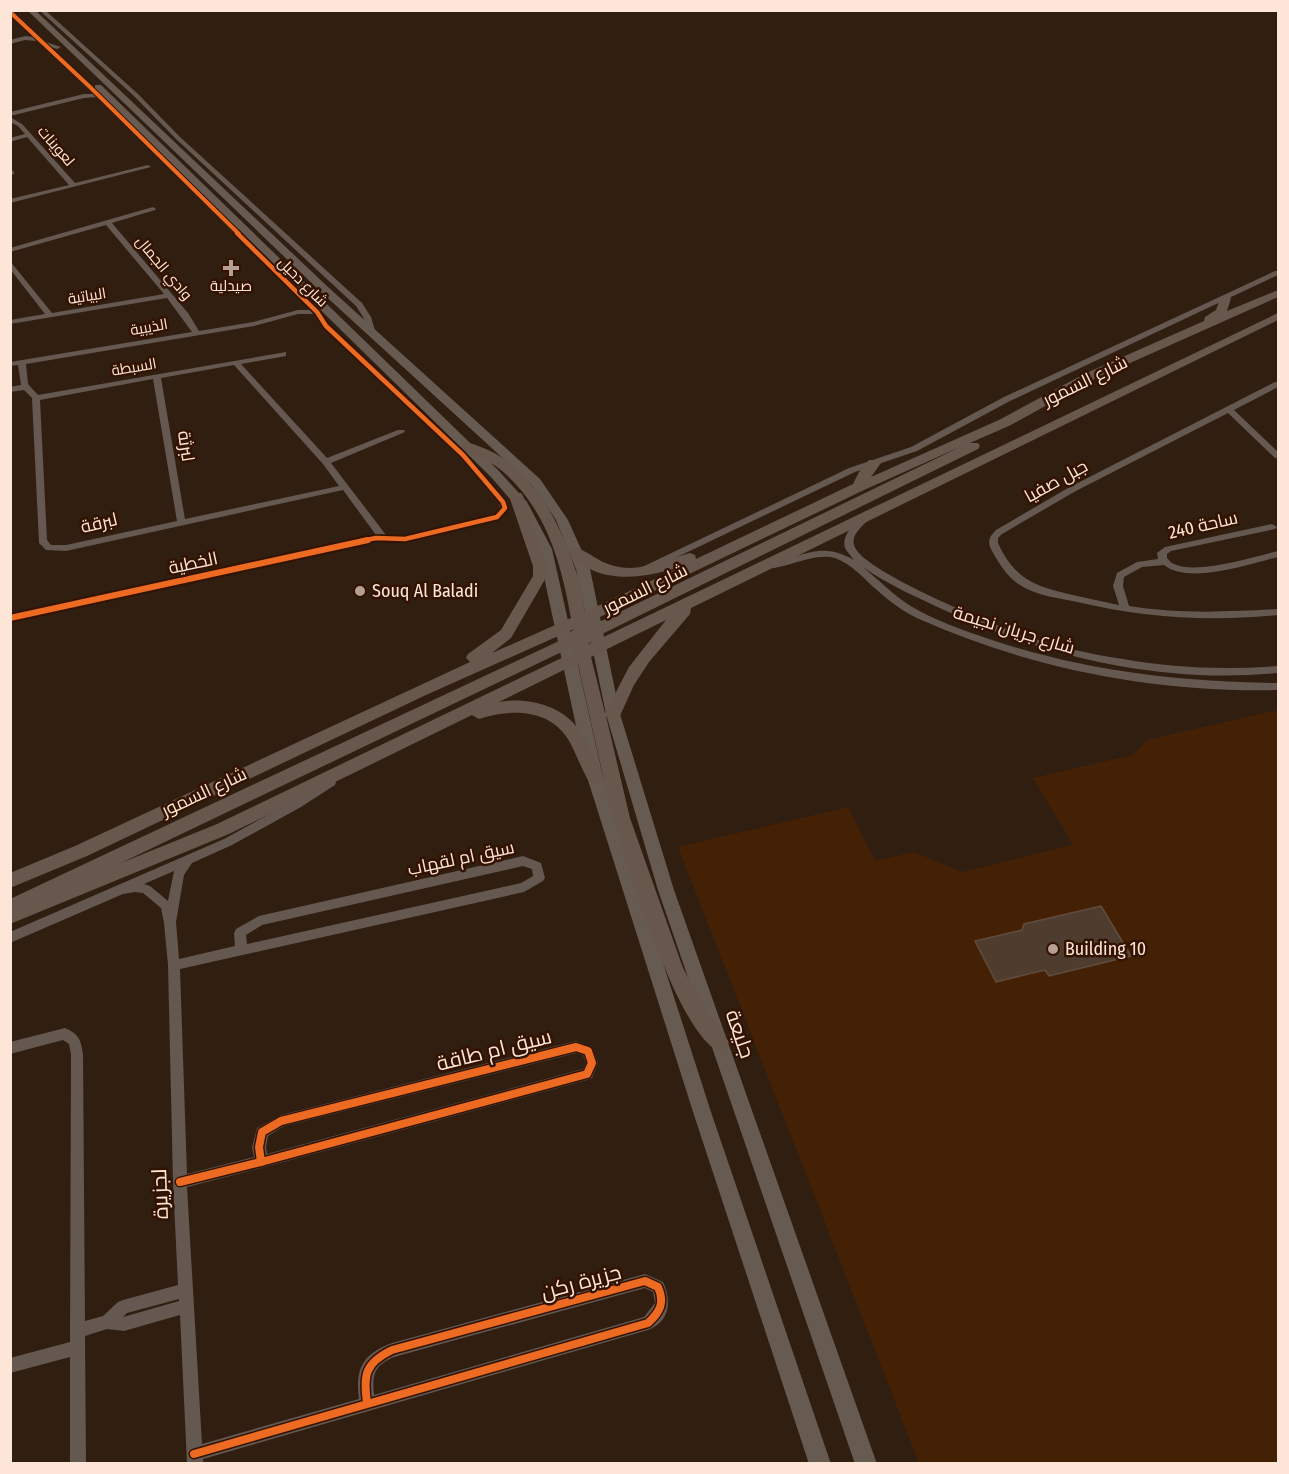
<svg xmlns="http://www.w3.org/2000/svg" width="1289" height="1474" viewBox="0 0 1289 1474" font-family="'Fira Sans Condensed',Cairo,sans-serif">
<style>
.built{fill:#442105}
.building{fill:#4e3d2e;stroke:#624c3d;stroke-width:1.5}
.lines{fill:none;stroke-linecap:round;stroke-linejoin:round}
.minor{fill:#645850;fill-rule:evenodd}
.secondary{fill:#675a50;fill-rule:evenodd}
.primary{fill:#67574c;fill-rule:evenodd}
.cycleway-far3-casing{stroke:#331300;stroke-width:6}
.cycleway-far2-casing{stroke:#331300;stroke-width:8}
.cycleway-far1-casing{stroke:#331300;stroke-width:10}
.cycleway-casing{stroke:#331300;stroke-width:11}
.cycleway-far3{stroke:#ed6a23;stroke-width:4}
.cycleway-far2{stroke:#ed6a23;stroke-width:4.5}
.cycleway-far1{stroke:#ed6a23;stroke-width:6}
.cycleway{stroke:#ed6a23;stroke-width:8}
.poi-dot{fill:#b5a091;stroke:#331300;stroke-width:2}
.labels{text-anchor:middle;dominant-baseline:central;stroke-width:5;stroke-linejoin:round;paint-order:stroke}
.far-street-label{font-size:15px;fill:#fde6d7;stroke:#331300}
.far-poi-label{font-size:15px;fill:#fde6d7;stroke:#331300}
.street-label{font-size:18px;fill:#fde6d7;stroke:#331300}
.poi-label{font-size:18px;fill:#fde6d7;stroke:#331300;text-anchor:start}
.near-street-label{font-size:21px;fill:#fde6d7;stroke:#331300}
</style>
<rect width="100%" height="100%" fill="#301e10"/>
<path class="built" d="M1278 710V1463H919L678 847 848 807 875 861 914 852 962 872 1073 845 1033 778 1133 755 1147 740Z"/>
<path class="building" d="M1101 906 1131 956 1049 976 1045 970 996 982 975 941 1022 930 1024 924Z"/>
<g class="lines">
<g class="minor">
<path d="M39 10H45L138 94 180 137 362 303 371 317 375 330 374 332H368L363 317 356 306 176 139 134 96Z"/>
<path d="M10 11 101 94 320 310 329 325 466 453 507 502 509 508 500 519 405 542 376 541 10 621V615L376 535 343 490 66 551 46 550 39 543 32 398 24 390 10 392V387L21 385 18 365 10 366V362L192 332 167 298 10 324V320L45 314 10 269V261L52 313 164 294 106 225 10 252V248L153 207 156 209 155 210 112 223 188 313 199 331 253 322 298 310H311L97 97 84 98 10 116V112L84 94H93L37 41 25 40 10 44V40L25 36 33 37 10 15ZM298 314H315L323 328 460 457 499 503 500 508 494 515 405 536 386 535 331 463 405 432 404 430H398L327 458 241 364 286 356V352L38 395 28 384 26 364 254 326ZM234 365 323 464 339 486 185 519 161 378ZM153 379 177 521 66 545H51L47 540 40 400Z"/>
<path d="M10 117 22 124 75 183 148 165 151 167 10 203V199L69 185 27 137 10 142V138L25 134 18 126 10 122Z"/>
<path d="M10 169 14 172V174L10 175Z"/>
<path d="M1275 271H1278V275L1010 401 917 451 855 472 646 572 643 573 638 570 640 568 849 468 911 447 1004 397Z"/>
<path d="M1275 382H1278V387L1234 410 1278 452V458H1275L1228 413 1074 492 1002 534 998 538V543C1016 582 1038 587 1077 596 1091 599 1105 602 1119 605L1113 586 1117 573 1137 562 1158 559 1157 553 1165 547 1272 524 1277 527 1275 529 1171 551 1167 554V558C1169 560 1171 563 1174 564 1196 575 1254 557 1278 551V557C1251 564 1188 585 1164 565L1142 567 1124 577 1123 586 1129 606C1180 614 1227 612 1278 609V615C1208 622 1146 618 1077 602 1059 598 1037 596 1020 585 1010 579 1002 568 996 558 989 546 985 541 996 530L1068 488Z"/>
<path d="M865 516 869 519C863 526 851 534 854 545 859 570 994 625 1021 634 1054 646 1089 654 1123 659 1174 668 1226 670 1278 666V673C1164 684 1048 658 944 610 917 597 888 585 863 567 879 580 892 594 909 605 934 620 962 630 989 639 1083 671 1180 682 1278 683V690C1156 693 1031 669 919 619 904 612 890 602 878 591 864 579 852 564 835 558 811 551 773 576 760 566L765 563C801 560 817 539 854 560 851 556 847 552 845 548 841 536 855 521 865 516Z"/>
<path d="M331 778 335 779 336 782 335 785 301 807 232 845 192 863 184 875 176 922 179 959 235 946 234 933 236 929 259 916 523 856 541 863 545 878 543 881 524 892 180 969 187 1174 254 1157 252 1147 257 1128 281 1115 576 1041 592 1047 598 1063 592 1078 587 1080 261 1168 187 1187 202 1444 359 1399C355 1368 363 1354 392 1343L645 1274 663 1282C672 1301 670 1321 648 1330L203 1459V1464H187L180 1315 124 1331 107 1329 85 1336 86 1464H70V1357L10 1373V1358L70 1342 71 1054 69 1044 63 1040 10 1054V1042L65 1028C79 1034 81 1040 83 1054L85 1321 103 1316 118 1302 123 1300 178 1285 173 1182 168 965 164 923 161 908 143 893 135 892 123 894 10 943V932L224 839 293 801ZM523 866 532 869 533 876 521 883 247 944 246 935 262 925ZM174 871 168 901 150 886 144 884ZM576 1053 583 1055 586 1063 583 1069 267 1154 266 1147 268 1136 284 1126ZM645 1288 653 1292 655 1303 644 1317 374 1395C372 1374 374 1366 394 1357ZM179 1299V1301L123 1317 127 1313Z"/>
</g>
<g class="secondary">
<rect x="10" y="10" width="5" height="5"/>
<path d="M27 10H35L328 287 540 479 568 520 590 569 620 714 674 890 877 1464H855L658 890 606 714 576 569 556 520 532 485 320 291Z"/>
<path d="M40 40 61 47 57 49 40 44Z"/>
<path d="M95 85H101L499 471 527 502 552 549 603 777 712 1115 831 1464H809L694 1115 587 777 538 549 517 507 491 477 95 89Z"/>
</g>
<path class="primary" d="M1278 290V297L1092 380 1011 425 970 443H978L980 446 978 449 602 634 587 645 1278 313V320L691 608 690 614 649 662 634 685 619 718 613 720 606 716 630 818 683 968 702 1003 729 1042 726 1048 719 1051C675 1035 614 826 603 777L601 782 595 783 589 782C581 768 576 753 568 739 548 708 510 709 479 719L472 715 229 834 10 924V899L561 640 574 629 426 695 87 856 10 888V873L75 846 470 662 466 658 468 654 501 630 533 576V566L509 496 511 493H521L523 496 547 566V576L511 638 492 653 571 618C561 562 546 508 501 470 490 460 468 454 461 447L463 444C470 442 475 445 481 447 526 463 553 511 570 553L577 548C589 552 599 562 611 565 638 574 664 560 690 553L695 555 696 559 853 484 859 472 869 460H879L881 463 871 477 1001 419 1084 374 1204 321 1205 317 1216 310 1221 296H1229L1231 298 1227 311ZM960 447 593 625 598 618 864 490ZM570 554C600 587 648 578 685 565L585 612 579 580ZM666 620 629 667 605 713 591 657ZM572 647 574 652 217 824 121 863ZM578 663V664L603 776C595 761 589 744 579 730 562 705 527 697 499 702Z"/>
<g class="cycleway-far3-casing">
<path id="cycleway-far3" d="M10 12 90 87 239 234"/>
</g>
<g class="cycleway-far2-casing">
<path id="cycleway-far2" d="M237 233 317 312 326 326 463 455 503 502 505 508 497 517 405 539 376 538 361 541"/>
</g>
<g class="cycleway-far1-casing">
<path id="cycleway-far1" d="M10 618 368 540"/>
</g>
<g class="cycleway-casing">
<g id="cycleway">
<path d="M576 1047 588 1051 592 1063 587 1074 261 1162 259 1147 262 1132 281 1121Z"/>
<path d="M180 1182 261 1162"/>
<path d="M194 1454 648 1323C660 1312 665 1303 658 1287L645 1281 392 1350C365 1363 363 1375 367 1403"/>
</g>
</g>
<use href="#cycleway-far3" class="cycleway-far3"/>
<use href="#cycleway-far2" class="cycleway-far2"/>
<use href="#cycleway-far1" class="cycleway-far1"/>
<use href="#cycleway" class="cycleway"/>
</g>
<g class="poi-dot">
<path d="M228 259h6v6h6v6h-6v6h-6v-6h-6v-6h6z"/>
<circle cx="360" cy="591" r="6"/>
<circle cx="1053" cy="949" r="6"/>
</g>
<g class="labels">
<g class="far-street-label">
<text transform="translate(56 146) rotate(49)">لعوينات</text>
<text transform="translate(164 268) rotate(50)">وادي الجمال</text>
<text transform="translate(303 282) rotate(45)">شارع دحيل</text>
<text transform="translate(87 296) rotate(-9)">البياتية</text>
<text transform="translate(149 327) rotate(-10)">الذيبية</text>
<text transform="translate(134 367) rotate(-10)">السبطة</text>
</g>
<g class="far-poi-label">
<text x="231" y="286">صيدلية</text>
</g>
<g class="street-label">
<text transform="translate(1085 381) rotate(-26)">شارع السمور</text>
<text transform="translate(186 446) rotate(81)">لبرثة</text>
<text transform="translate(1056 481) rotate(-29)">جبل صفيا</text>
<text transform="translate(99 523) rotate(-13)">لبرقة</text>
<text transform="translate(1203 525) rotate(-13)">ساحة 240</text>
<text transform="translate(193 563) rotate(-12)">الخطية</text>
<text transform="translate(645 589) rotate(-26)">شارع السمور</text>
<text transform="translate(1014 630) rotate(17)">شارع جريان نجيمة</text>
<text transform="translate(204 792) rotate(-25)">شارع السمور</text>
<text transform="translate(461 858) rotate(-12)">سيق ام لقهاب</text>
</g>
<g class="poi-label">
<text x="372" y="591">Souq Al Baladi</text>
<text x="1065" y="949">Building 10</text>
</g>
<g class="near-street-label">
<text transform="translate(740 1034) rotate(71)">جليعة</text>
<text transform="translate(494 1050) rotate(-14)">سيق ام طاقة</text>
<text transform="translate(160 1194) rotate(-92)">لجزيرة</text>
<text transform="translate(581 1282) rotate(-15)">جزيرة ركن</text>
</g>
</g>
<rect width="1289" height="1474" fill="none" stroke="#fde6d7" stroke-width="24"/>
</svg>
